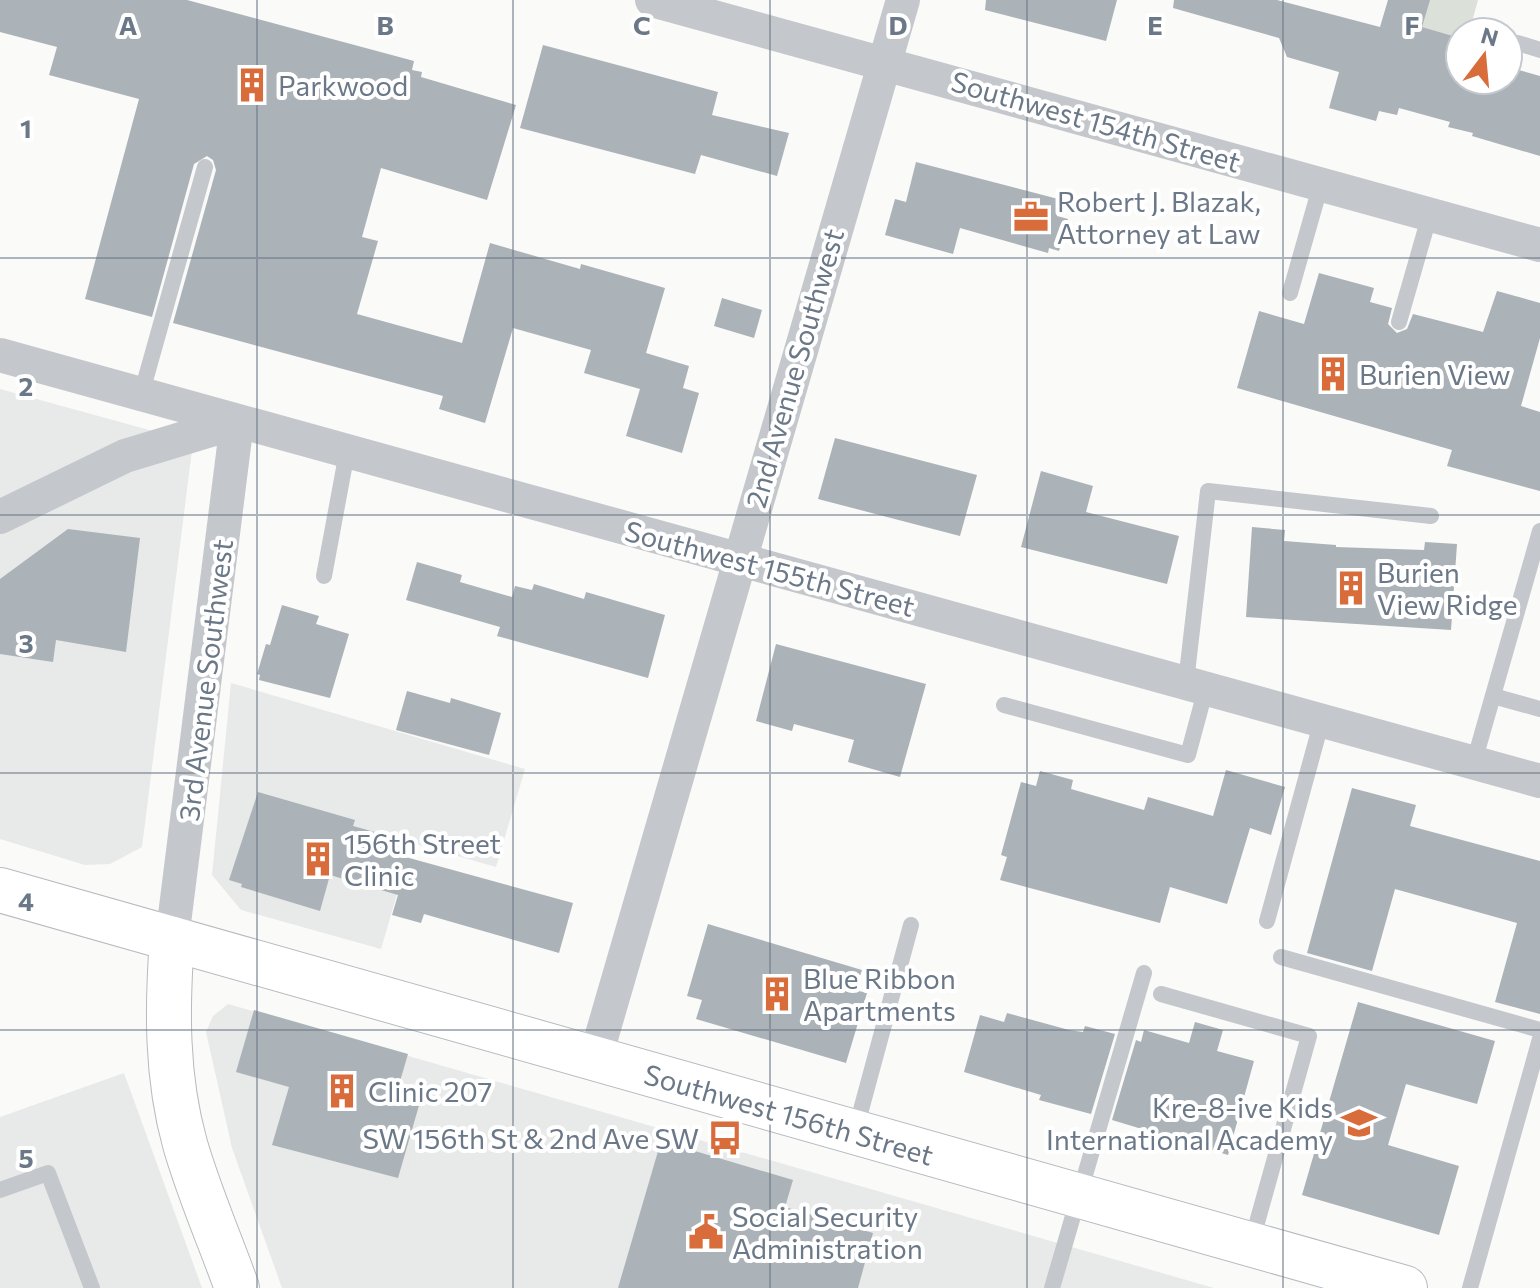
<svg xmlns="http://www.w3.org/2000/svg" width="1540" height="1288" viewBox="0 0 1540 1288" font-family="Commissioner,sans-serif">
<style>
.built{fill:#e8e9e9}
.green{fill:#dbe0d9}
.building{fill:#abb2b8}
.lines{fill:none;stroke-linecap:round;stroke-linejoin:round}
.secondary-casing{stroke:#b6bbc0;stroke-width:46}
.lane{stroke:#c4c7cb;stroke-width:16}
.street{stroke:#c4c7cb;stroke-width:34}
.secondary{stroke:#fff;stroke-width:44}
.grid{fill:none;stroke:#6b7887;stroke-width:2;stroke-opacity:0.55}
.labels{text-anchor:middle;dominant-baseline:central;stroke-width:8;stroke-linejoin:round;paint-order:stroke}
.poi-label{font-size:28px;fill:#6b7887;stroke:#fff;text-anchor:start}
.street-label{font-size:28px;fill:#6b7887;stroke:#fff}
.grid-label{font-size:26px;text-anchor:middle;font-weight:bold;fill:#6b7887;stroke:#fff;stroke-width:8;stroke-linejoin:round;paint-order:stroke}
</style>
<rect width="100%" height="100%" fill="#fafaf8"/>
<g class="built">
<path d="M0 389 193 442 142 847 110 864 85 865 0 839Z"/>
<path d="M231 683 525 769 496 867 412 843 381 949 241 910 212 875Z"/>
<path d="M228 1004 1214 1288H282L232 1148 206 1032 213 1016Z"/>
<path d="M124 1073 202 1288H0V1117Z"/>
</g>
<path class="green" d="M1428 0H1478L1469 32H1460V38L1418 26Z"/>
<g class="building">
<path d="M0 0H187L414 61 412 70 422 72 421 77 516 105 487 200 381 168 362 237 378 241 357 314 462 343 490 243 580 269 581 264 665 288 646 353 689 366 683 388 699 393 682 453 626 436 640 389 584 373 591 350 513 328 485 423 439 409 443 396 173 323 216 170 213 160 207 156 194 164 152 317 85 299 139 99 49 75 57 47 0 32Z"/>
<path d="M986 0H1117L1106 41 985 10Z"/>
<path d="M1174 0H1277L1380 27 1388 0H1430L1422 27 1460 38V80H1508V67L1540 76V156L1472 136 1473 133 1448 127 1450 122 1399 108 1397 115 1379 111 1376 121 1329 108 1339 72 1287 57 1279 38 1173 8Z"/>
<path d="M543 45 718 92 712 115 789 133 777 176 701 155 695 174 520 128Z"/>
<path d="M916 162 1062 200 1057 216 1068 219 1059 251 1049 248 1048 253 960 228 953 254 885 235 895 199 906 202Z"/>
<path d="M1319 273 1374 288 1370 302 1392 308 1388 324 1397 333 1407 329 1413 314 1483 332 1497 291 1540 303V338L1521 406 1540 412V491L1447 466 1452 450 1237 388 1259 311 1304 324Z"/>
<path d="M722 298 762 310 754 338 714 326Z"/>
<path d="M835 438 977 475 960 536 818 499Z"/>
<path d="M1041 471 1093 486 1086 512 1179 536 1167 584 1021 547Z"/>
<path d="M1252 527 1285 530 1284 541 1336 545V547L1424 550 1425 542 1457 544 1451 630 1246 617Z"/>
<path d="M68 529 140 538 126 652 56 640 53 662 0 654V579Z"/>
<path d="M417 562 462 575 460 582 512 597 515 586 532 590 534 584 584 599 586 592 665 615 648 678 497 636 500 627 406 600Z"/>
<path d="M282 605 319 616 316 624 349 634 330 698 259 680 260 675 257 674 266 644 270 645Z"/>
<path d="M776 644 926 684 900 777 848 762 854 740 794 724 792 731 756 721Z"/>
<path d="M407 691 450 703 451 698 501 713 489 755 396 730Z"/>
<path d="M1226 770 1285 787 1271 835 1250 828 1227 904 1170 887 1160 923 1000 880 1007 857 1001 855 1021 782 1036 786 1040 771 1073 780 1071 789 1144 810 1148 797 1213 816Z"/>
<path d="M1352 788 1416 805 1410 826 1540 861V1014L1495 1002 1517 923 1395 889 1372 971 1307 953Z"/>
<path d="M258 792 355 820 353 826 407 841 402 856 573 903 559 953 424 914 421 923 392 915 398 895 330 875 320 911 241 887 242 884 229 880Z"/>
<path d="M708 924 862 970 855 990 867 993 846 1063 696 1019 702 1000 687 996Z"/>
<path d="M1358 1002 1495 1041 1477 1104 1406 1084 1388 1145 1459 1166 1439 1235 1302 1195Z"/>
<path d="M254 1010 408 1054 396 1095 420 1102 398 1178 272 1145 289 1087 236 1072Z"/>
<path d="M1007 1013 1069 1030 1083 1032 1085 1026 1115 1034 1091 1114 1039 1100 1041 1095 964 1072 980 1015 1004 1022Z"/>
<path d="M1195 1022 1223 1030 1217 1051 1254 1061 1228 1155 1112 1120 1136 1040 1141 1042 1144 1030 1189 1043Z"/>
<path d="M661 1141 793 1180 785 1207 873 1233 858 1288H618Z"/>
</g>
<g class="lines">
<g class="secondary-casing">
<g id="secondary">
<path d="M0 890 1405 1288"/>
<path d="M172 939C167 1008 166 1076 185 1144 199 1193 220 1240 237 1288"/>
</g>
</g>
<g class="lane">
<path d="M1518 43 1540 50"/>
<path d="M1290 293 1321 184"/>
<path d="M1399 322 1430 214"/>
<path d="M141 395 205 167"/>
<path d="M324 576 347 452"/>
<path d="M1186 682 1208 491 1431 516"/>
<path d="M1493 696 1540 709"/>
<path d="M1004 705 1188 755 1206 688"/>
<path d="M1474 762 1540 531"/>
<path d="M1267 921 1322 720"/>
<path d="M1281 957 1540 1030"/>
<path d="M1161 994 1309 1036 1251 1244"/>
<path d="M855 1132 911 925"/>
<path d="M0 1190 48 1173 92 1288"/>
<path d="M1052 1288 1144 973"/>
<path d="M1470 1288 1540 1039"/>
</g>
<g class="street">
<path d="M652 0 1540 245"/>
<path d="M0 355 1540 781"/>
<path d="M0 517 125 456 237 422 172 939"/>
<path d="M595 1059 903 0"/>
</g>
<use href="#secondary" class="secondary"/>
</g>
<path class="grid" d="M257 0V1288M513 0V1288M770 0V1288M1027 0V1288M1283 0V1288M0 258H1540M0 515H1540M0 773H1540M0 1030H1540"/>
<defs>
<g id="building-bare" transform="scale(2.76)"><path d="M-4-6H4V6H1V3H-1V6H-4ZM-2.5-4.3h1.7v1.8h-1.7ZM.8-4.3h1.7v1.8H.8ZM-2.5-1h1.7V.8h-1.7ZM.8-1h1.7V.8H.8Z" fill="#d86c3a" stroke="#fff" stroke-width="2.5" paint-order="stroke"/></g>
<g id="office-bare" transform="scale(2.76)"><path d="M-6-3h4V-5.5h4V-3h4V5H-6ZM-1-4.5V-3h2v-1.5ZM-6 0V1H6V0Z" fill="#d86c3a" stroke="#fff" stroke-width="2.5" paint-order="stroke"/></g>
<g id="school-bare" transform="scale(2.76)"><path d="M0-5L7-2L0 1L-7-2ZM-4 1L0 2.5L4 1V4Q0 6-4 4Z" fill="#d86c3a" stroke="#fff" stroke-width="2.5" paint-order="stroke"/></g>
<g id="bus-bare" transform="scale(2.76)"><path d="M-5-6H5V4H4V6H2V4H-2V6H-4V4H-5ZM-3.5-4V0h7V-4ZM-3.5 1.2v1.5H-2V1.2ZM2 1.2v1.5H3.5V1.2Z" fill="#d86c3a" stroke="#fff" stroke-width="2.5" paint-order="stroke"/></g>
<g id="civic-bare" transform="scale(2.76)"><path d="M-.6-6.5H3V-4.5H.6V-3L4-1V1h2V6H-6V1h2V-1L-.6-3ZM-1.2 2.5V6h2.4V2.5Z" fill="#d86c3a" stroke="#fff" stroke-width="2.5" paint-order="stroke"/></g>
</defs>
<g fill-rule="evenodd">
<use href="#building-bare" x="252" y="85"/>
<use href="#office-bare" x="1031" y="217"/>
<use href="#building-bare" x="1333" y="374"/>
<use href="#building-bare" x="1351" y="588"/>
<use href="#building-bare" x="318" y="859"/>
<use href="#building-bare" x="777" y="994"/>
<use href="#building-bare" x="342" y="1091"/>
<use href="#school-bare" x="1359" y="1123"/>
<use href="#bus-bare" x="725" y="1138"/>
<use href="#civic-bare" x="706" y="1232"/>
</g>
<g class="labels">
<g class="poi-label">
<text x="278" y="85">Parkwood</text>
<text x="1057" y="201">Robert J. Blazak,<tspan x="1057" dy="32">Attorney at Law</tspan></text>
<text x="1359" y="374">Burien View</text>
<text x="1377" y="572">Burien<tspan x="1377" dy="32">View Ridge</tspan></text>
<text x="344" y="843">156th Street<tspan x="344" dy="32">Clinic</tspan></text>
<text x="803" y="978">Blue Ribbon<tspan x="803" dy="32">Apartments</tspan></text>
<text x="368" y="1091">Clinic 207</text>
<text x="1333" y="1107" text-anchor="end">Kre-8-ive Kids<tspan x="1333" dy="32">International Academy</tspan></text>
<text x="699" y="1138" text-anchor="end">SW 156th St &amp; 2nd Ave SW</text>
<text x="732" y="1216">Social Security<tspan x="732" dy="32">Administration</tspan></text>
</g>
<g class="street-label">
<text transform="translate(1096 121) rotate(16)">Southwest 154th Street</text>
<text transform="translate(794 368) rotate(-74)">2nd Avenue Southwest</text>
<text transform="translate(770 568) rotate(15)">Southwest 155th Street</text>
<text transform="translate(205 680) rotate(-83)">3rd Avenue Southwest</text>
<text transform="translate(789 1114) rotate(16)">Southwest 156th Street</text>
</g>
</g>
<g class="grid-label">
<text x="128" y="35">A</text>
<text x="385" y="35">B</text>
<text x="642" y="35">C</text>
<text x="898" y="35">D</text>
<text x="1155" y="35">E</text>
<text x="1412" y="35">F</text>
<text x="26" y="138">1</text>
<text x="26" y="396">2</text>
<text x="26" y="653">3</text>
<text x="26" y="911">4</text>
<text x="26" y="1168">5</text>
</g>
<g transform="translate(1484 56) rotate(16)"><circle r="38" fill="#ffffff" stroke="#c4c9cf" stroke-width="2"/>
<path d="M0-6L14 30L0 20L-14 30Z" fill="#d86c3a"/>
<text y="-12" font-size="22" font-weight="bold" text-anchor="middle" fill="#6b7887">N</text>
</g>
</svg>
